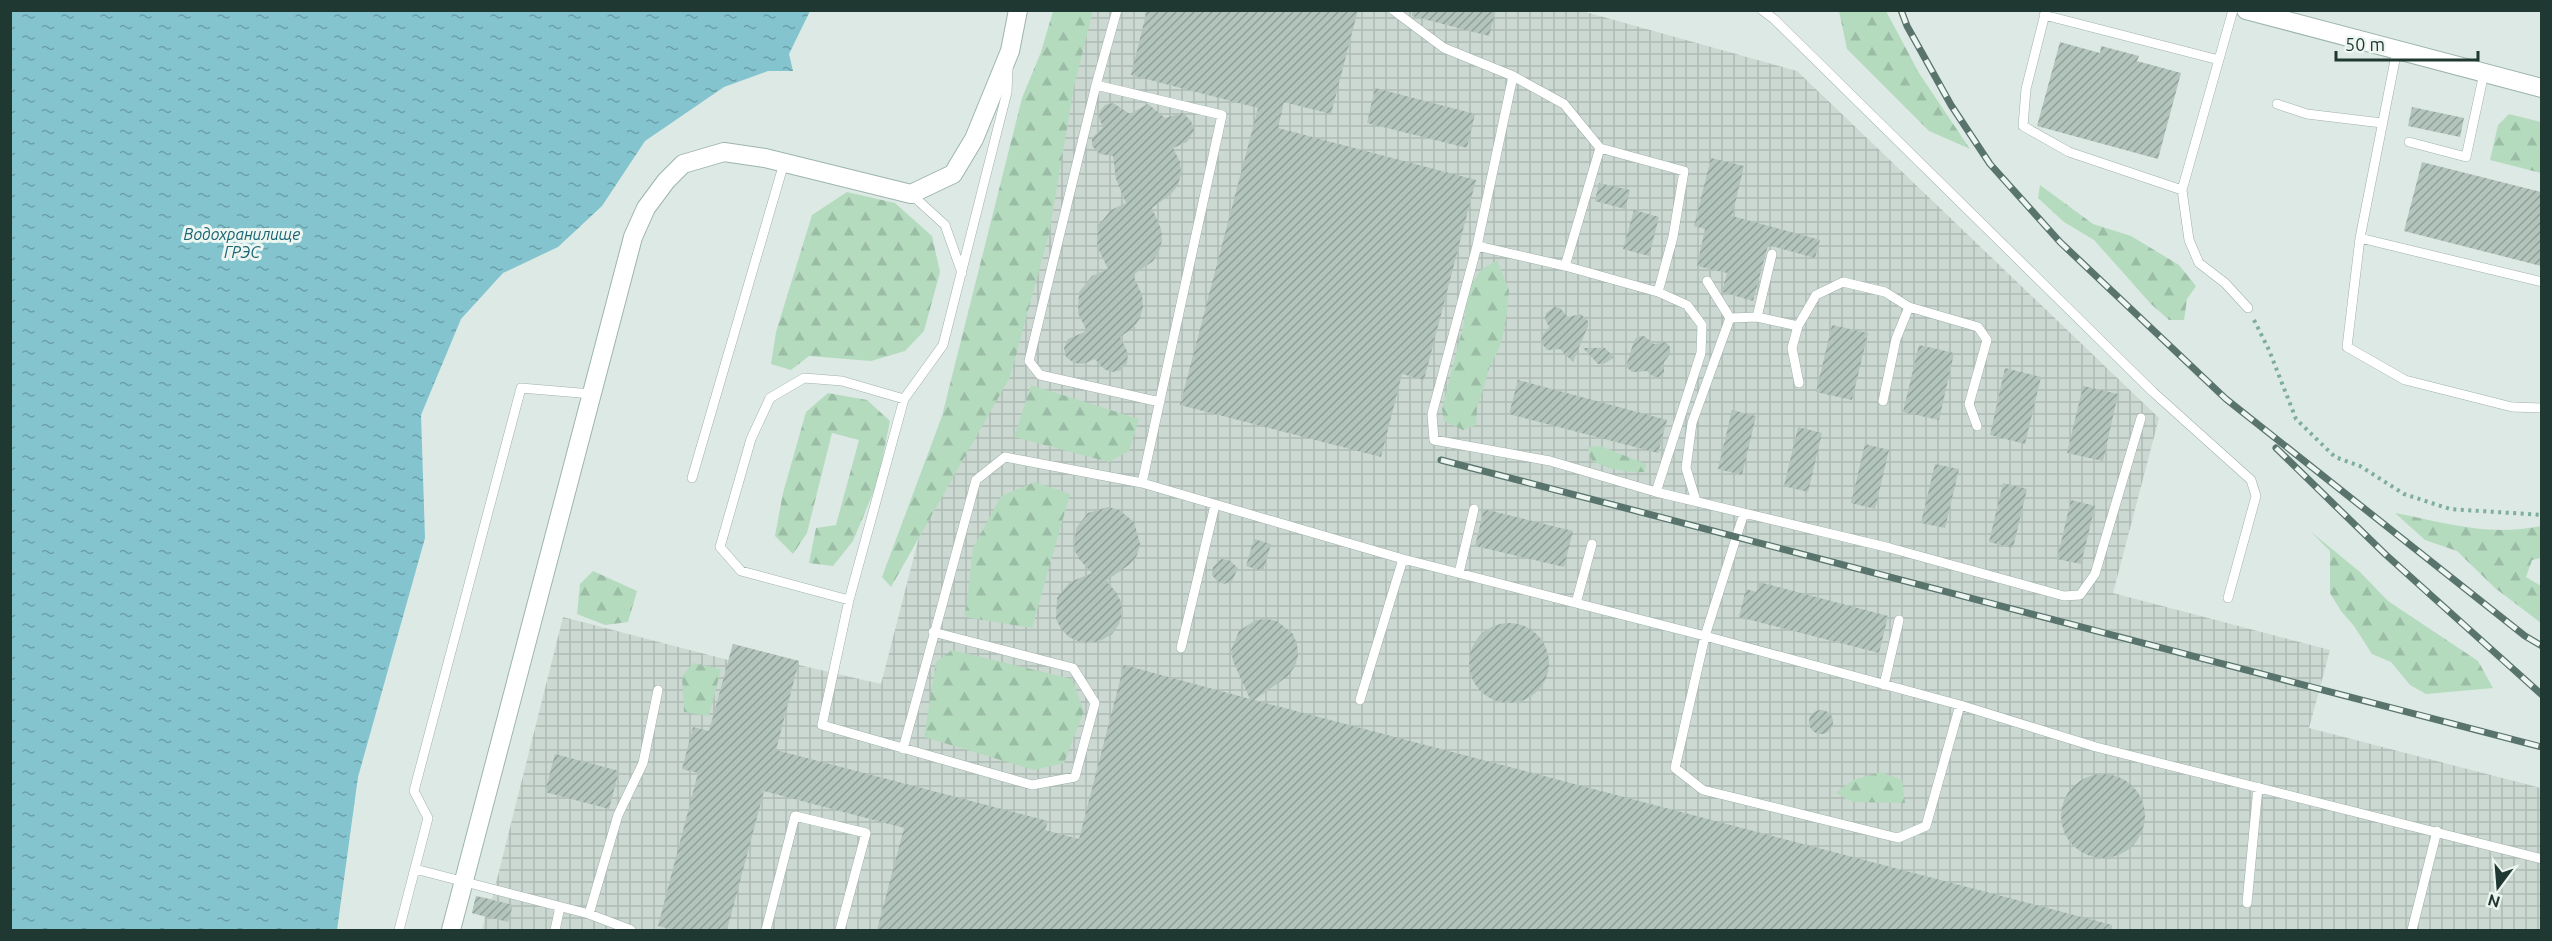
<svg xmlns="http://www.w3.org/2000/svg" width="2552" height="941" viewBox="0 0 2552 941" font-family="Ubuntu,sans-serif">
  <style>
    .industrial { fill: url(#industrial-grid) }
    .forest { fill: url(#forest-firs) }
    .water { fill: url(#water-ripples) }
    .building { fill: url(#building-hatch) }
    .lines { fill: none; stroke-linecap: round; stroke-linejoin: round }
    .lane-casing { stroke: #a0b0ab; stroke-width: 10 }
    .secondary-casing { stroke: #9cb5ac; stroke-width: 20 }
    .path { stroke: #7dad9e; stroke-width: 4; stroke-dasharray: 3 4.5; stroke-linecap: butt }
    .lane { stroke: #fff; stroke-width: 9 }
    .secondary { stroke: #fff; stroke-width: 18 }
    .rail-casing { stroke: #59746d; stroke-width: 7 }
    .rail { stroke: #edf6f1; stroke-width: 4.5; stroke-dasharray: 14; stroke-linecap: butt }
    .labels { text-anchor: middle; stroke-width: 6; stroke-linejoin: round; paint-order: stroke }
    .water-label { font-size: 16px; font-style: italic; fill: #1a6473; stroke: #edf6f1 }
  </style>
  <defs>
    <pattern id="industrial-grid" width="8" height="8" patternUnits="userSpaceOnUse" patternTransform="scale(1.5)"><rect width="8" height="8" fill="#cbd9d2"/><path d="M0 4h8M4 0v8" fill="none" stroke="#aebbb5"/></pattern>
    <pattern id="forest-firs" width="22" height="20" patternUnits="userSpaceOnUse" patternTransform="scale(1.5)"><rect width="22" height="20" fill="#b5dbbf"/><path d="M5 1l3.5 6h-7zM16 11l3.5 6h-7z" fill="#9bbda5"/></pattern>
    <pattern id="water-ripples" width="26" height="14" patternUnits="userSpaceOnUse" patternTransform="scale(1.5)"><rect width="26" height="14" fill="#83c4cf"/><path d="M2 4q2-2 4 0t4 0M15 11q2-2 4 0t4 0" fill="none" stroke="#6ba0a9"/></pattern>
    <pattern id="building-hatch" width="6" height="6" patternUnits="userSpaceOnUse" patternTransform="scale(1.5)"><rect width="6" height="6" fill="#b2c4bc"/><path d="M-1 1l2-2M0 6l6-6M5 7l2-2" fill="none" stroke="#90a099"/></pattern>
  </defs>
  <rect width="100%" height="100%" fill="#dde9e4"/>
  <path class="industrial" d="M1083,11H1582L1797,71L2159,418L2113,593L2330,650L2309,728L2541,788V930H482L485,917L472,913L476,896L492,899L563,617L728,660L733,644L799,661V665L881,684L945,436Z"/>
  <path class="forest" d="M1053,11H1093L1074,87L1049,234L1010,377L891,587L882,577L942,416L1022,98L1041,52Z
    M1886,11L1919,73L1970,149L1929,131L1847,49L1839,11Z
    M2509,114L2541,122V173L2490,160L2498,125Z
    M2040,185L2093,224L2131,236L2179,265L2196,286L2187,299L2184,320H2169L2151,304L2094,240L2064,222L2038,198Z
    M847,192L895,203L932,236L940,272L924,331L905,351L871,361L809,356L791,370L771,364L776,332L812,215Z
    M1497,260L1509,290L1507,313L1501,344L1490,366L1477,409L1476,425L1463,430L1444,421L1442,409L1463,326L1470,286L1481,270Z
    M1031,385L1139,419L1129,451L1109,462L1014,437Z
    M828,393L867,400L890,421L878,481L853,541L833,566L809,563L816,528L836,525L859,440L832,433L807,533L793,554L775,536L783,493L806,412Z
    M1600,446L1646,464L1645,472C1626,473 1609,469 1592,461L1587,447Z
    M1035,482L1070,494L1032,628L965,617L973,548L1001,496Z
    M2395,513C2447,523 2489,537 2541,526V558L2532,560L2526,577L2541,586V623L2495,588L2457,551L2425,540Z
    M2310,531L2360,572L2388,601L2478,661L2493,688L2426,694L2410,685L2391,662L2372,654L2354,626L2341,611L2330,593V551Z
    M593,571L637,591L628,622L605,625L577,614L580,584Z
    M952,650L1072,679L1084,711L1064,763L1034,770L924,737L936,662Z
    M693,663L721,669L709,716L684,712L682,676Z
    M1881,772L1902,780L1905,803L1853,802L1836,793L1853,780Z"/>
  <path class="water" d="M10,11H810L789,54L793,71H768L724,87L645,141L602,206L558,247L503,273L461,319L421,415L425,538L358,777L337,930H11Z"/>
  <path class="building" d="M1147,10H1358L1331,114L1284,102L1278,128L1476,180L1424,380L1402,374L1381,457L1180,405L1258,108L1131,75Z
    M1412,10H1496L1489,36L1412,16Z
    M2060,42L2100,53L2101,46L2139,56L2137,61L2181,73L2158,159L2037,126Z
    M1375,88L1475,114L1467,148L1367,123Z
    M1113,103L1130,114L1148,104L1165,118L1183,113L1191,121L1194,130L1187,142L1173,148L1180,162L1181,174L1178,185L1171,194L1152,208L1161,229L1162,240L1159,251L1153,261L1133,275L1142,295L1143,307L1140,318L1134,327L1120,337L1128,353L1127,363L1121,370L1112,372L1104,369L1095,359L1083,364L1074,363L1066,357L1064,348L1068,339L1087,331L1078,313L1079,292L1092,276L1108,269L1097,246L1098,226L1111,210L1126,203L1116,179L1113,156L1100,154L1092,146V138L1103,127L1099,118L1100,111L1105,105Z
    M2412,107L2464,118L2460,137L2408,126Z
    M1711,158L1744,166L1732,216L1820,240L1815,258L1768,245L1753,301L1722,292L1727,273L1697,266L1705,229L1694,226Z
    M2422,162L2541,192V266L2404,231Z
    M1599,183L1630,190L1625,209L1595,201Z
    M1634,210L1659,217L1649,256L1623,249Z
    M1554,307L1560,308L1568,317L1581,314L1588,321V326L1573,362L1560,349L1547,350L1541,342L1542,336L1549,327L1545,319L1546,313Z
    M1832,325L1868,333L1852,400L1816,392Z
    M1644,336L1654,344L1666,342L1670,347V354L1664,362V373L1659,377H1654L1647,371L1632,372L1626,366L1634,341L1637,337Z
    M1919,345L1954,353L1939,420L1903,412Z
    M1583,348H1605L1614,357L1604,364H1598Z
    M2005,368L2041,377L2025,444L1990,435Z
    M1518,380L1667,420L1658,453L1509,414Z
    M2083,386L2118,394L2103,461L2067,453Z
    M1732,410L1756,416L1742,475L1718,469Z
    M1798,427L1822,433L1808,492L1784,486Z
    M1865,444L1889,450L1875,509L1851,503Z
    M1935,464L1959,469L1945,528L1921,523Z
    M2003,483L2027,489L2013,548L1989,542Z
    M2071,500L2095,506L2081,564L2057,559Z
    M1108,507L1119,510L1134,522L1140,544L1137,555L1130,564L1106,581L1116,592L1121,602L1122,613L1119,624L1112,634L1102,640L1091,643L1080,642L1069,637L1061,629L1056,619L1057,598L1070,582L1092,573L1079,559L1074,549L1076,528L1088,513Z
    M1484,509L1573,531L1564,567L1475,546Z
    M1254,539L1271,544L1263,571L1246,566Z
    M1221,559L1229,560L1238,568L1232,581L1224,584L1217,581L1212,575L1213,567Z
    M1759,582L1888,616L1879,653L1739,617L1746,589L1756,592Z
    M1267,619L1277,621L1293,634L1297,644L1298,655L1295,666L1288,676L1254,700L2112,925V930H877L904,828L764,791L727,930H675L658,926L698,773L682,769L693,727L709,731L733,644L799,661L776,750L1048,821L1045,830L1079,839L1124,665L1250,699L1233,661L1231,650L1239,631L1256,620Z
    M1469 663a40 40 0 1 1 80 0a40 40 0 1 1-80 0Z
    M1809 722a12 12 0 1 1 24 0a12 12 0 1 1-24 0Z
    M555,754L619,771L609,809L545,792Z
    M2061 816a42 42 0 1 1 84 0a42 42 0 1 1-84 0Z
    M476,896L513,905L508,922L472,913Z"/>
  <g class="lines">
    <defs>
      <path id="lane" d="M1117,10L1096,85L1029,361L1040,375L1160,402
        M1393,10L1444,48L1513,76L1564,104L1600,148L1684,171L1673,237L1658,292
        M1762,10L1774,19L2153,392L2251,480L2256,496L2228,598
        M2046,10L2026,89L2023,126L2069,152L2182,190
        M2233,10L2182,190L2189,240L2199,263L2225,283L2248,308
        M2044,15L2219,60
        M2397,50L2360,238L2347,347L2405,380L2512,407L2542,408
        M1513,76L1477,246L1432,414L1434,440L1550,461L1656,492L1890,548L2064,596L2080,595L2095,574L2141,418
        M1096,85L1222,115L1142,483
        M2277,104L2307,114L2382,123
        M2409,142L2466,157L2484,73
        M911,194L945,225L962,273
        M2360,238L2542,282
        M1477,246L1565,266L1658,292L1687,305L1702,325L1701,353L1656,492
        M1565,266L1600,148
        M1707,281L1730,318
        M1757,317L1772,254
        M1799,383L1792,348L1798,326L1816,295L1843,282L1885,292L1909,307L1978,327L1987,340L1969,404L1977,426
        M904,399L842,381L804,378L770,398L751,439L720,547L741,571L849,600L904,399L943,345L1007,92L1008,69
        M1883,401L1896,339L1909,307
        M692,478L784,163
        M1696,501L1686,468L1692,423L1730,318L1757,317L1798,326
        M1744,513L1705,636L1675,768L1703,790L1898,838L1926,826L1960,705
        M1459,573L1474,509
        M849,600L822,725L1032,785L1075,777L1095,703L1073,668L933,632
        M1576,603L1592,544
        M1181,648L1215,505
        M1884,685L1899,620
        M1360,700L1403,559
        M903,749L976,480L1005,457L1142,483L1403,559L1705,636L1960,705L2096,747L2542,859
        M415,869L589,914L631,930
        M2247,903L2258,787
        M589,914L618,815L643,763L658,690
        M399,930L428,818L414,791L521,388L592,394
        M555,930L560,907
        M766,930L795,816L866,833L840,930
        M2412,930L2437,831"/>
      <path id="secondary" d="M2246,10L2542,88
        M451,930L633,237L646,208L666,181L683,164L724,152L765,158L911,194L953,174L974,139L1010,51L1018,10"/>
    </defs>
    <use href="#lane" class="lane-casing"/>
    <use href="#secondary" class="secondary-casing"/>
    <path class="path" d="M2254,320L2269,350L2296,419L2335,457L2360,466L2404,494L2450,509L2542,515"/>
    <use href="#lane" class="lane"/>
    <use href="#secondary" class="secondary"/>
    <defs>
      <path id="rail" d="M1901,10L1907,26L1951,105L1990,164L2060,242L2226,399L2525,636L2542,646
        M2276,448L2385,554L2542,695
        M1441,460L2542,747"/>
    </defs>
    <use href="#rail" class="rail-casing"/>
    <use href="#rail" class="rail"/>
  </g>
  <g class="labels">
    <g class="water-label">
      <text x="242" y="240">Водохранилище<tspan x="242" dy="18">ГРЭС</tspan></text>
    </g>
  </g>
  <rect width="2552" height="941" fill="none" stroke="#1f3831" stroke-width="24"/>
  <g transform="translate(2498 887) rotate(196)" stroke="#edf6f1" stroke-width="4.5" paint-order="stroke">
  <path d="M0-4.5L10 22L0 15L-10 22Z" fill="#1f3831"/>
  <text y="-9" font-size="16" font-weight="bold" text-anchor="middle" fill="#1f3831">N</text>
  </g>
  <path d="M2336 51v9h142v-9" fill="none" stroke="#1f3831" stroke-width="3"/>
  <text x="2345" y="51" font-size="18" fill="#1f3831" stroke="#edf6f1" stroke-width="4.5" paint-order="stroke">50 m</text>
</svg>
